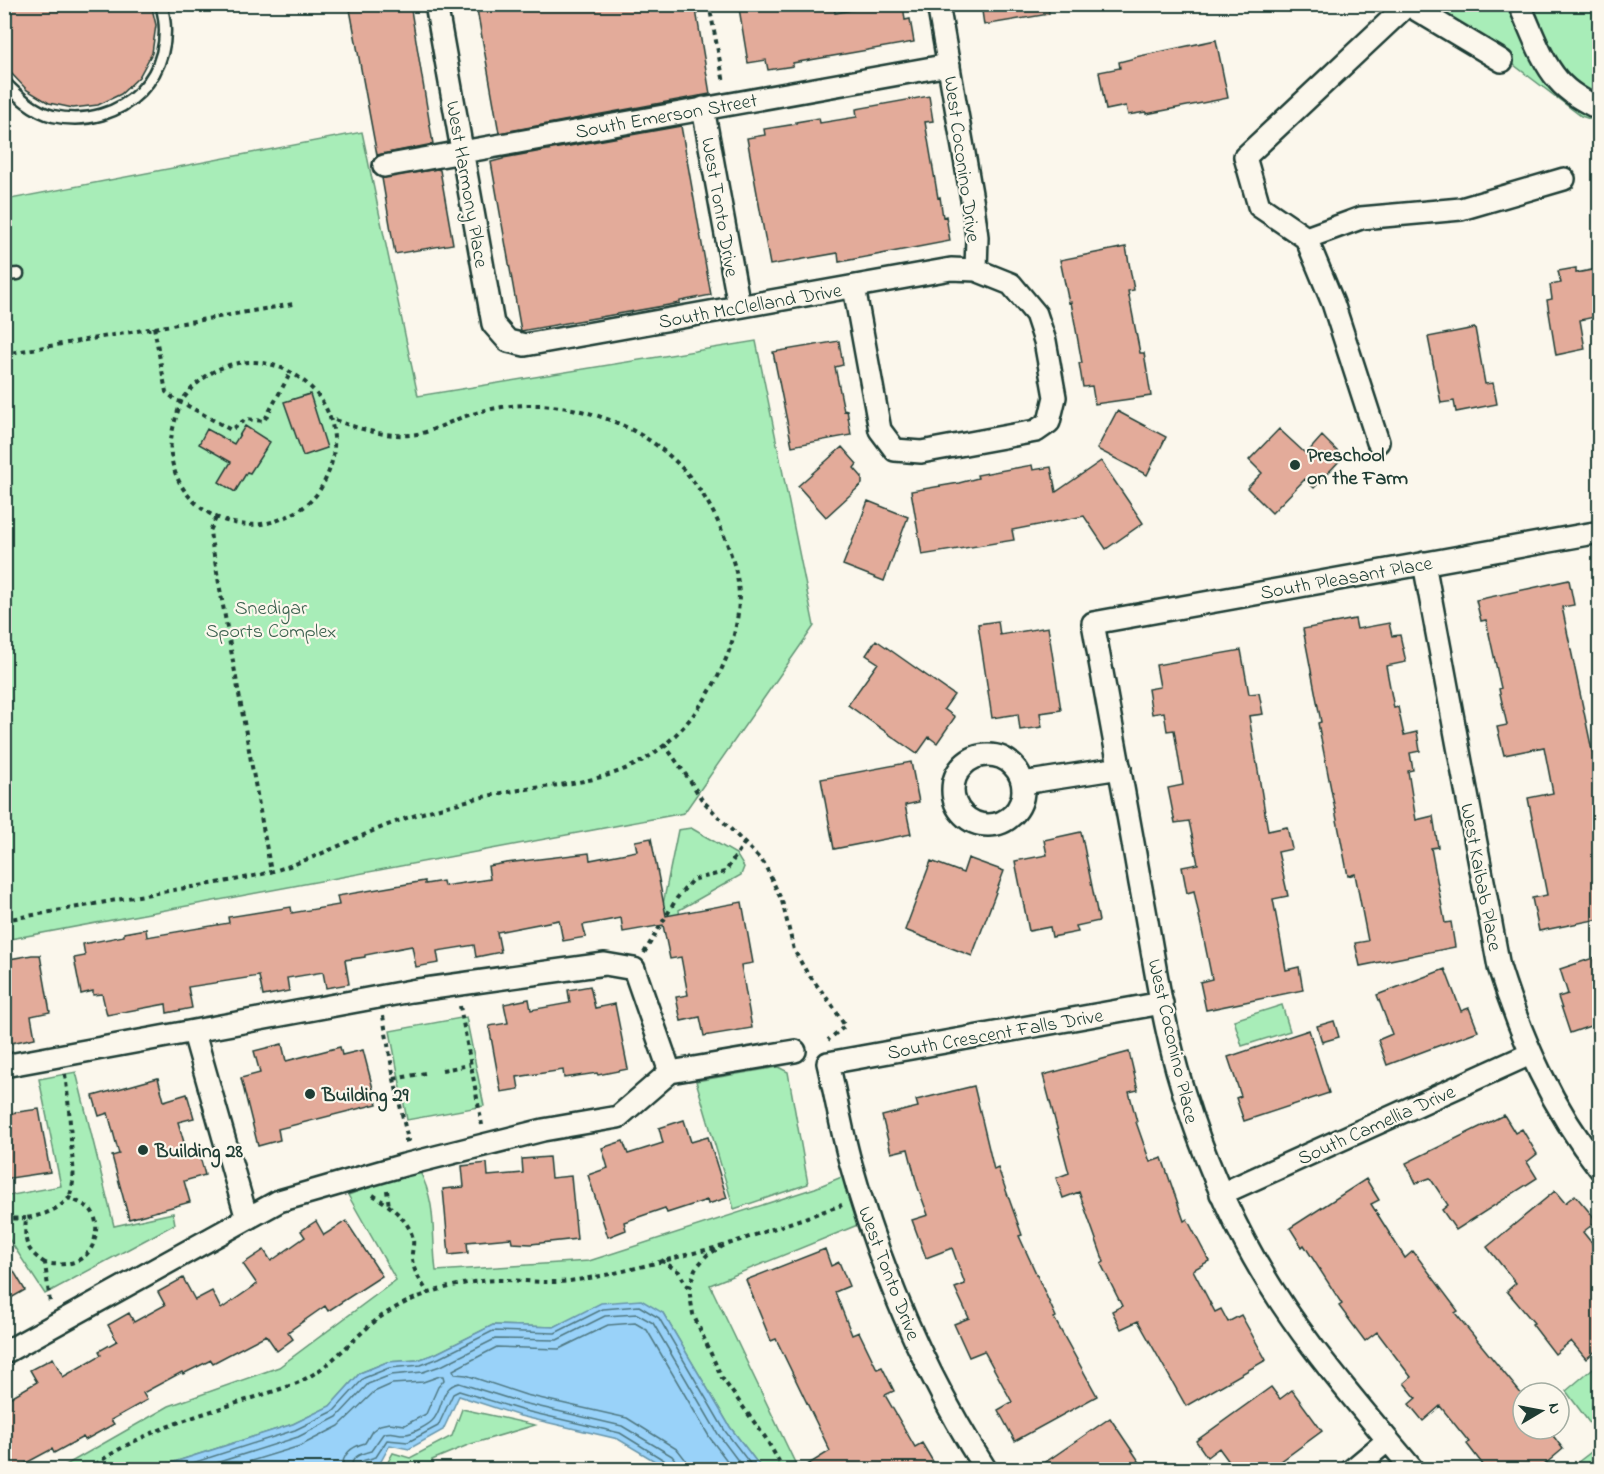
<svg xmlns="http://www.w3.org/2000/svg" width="1604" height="1474" viewBox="0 0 1604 1474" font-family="'Indie Flower',sans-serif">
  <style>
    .green { fill: #a8edb8; stroke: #649576; stroke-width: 1.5 }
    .water { fill: #99d2f9; stroke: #6896aa; stroke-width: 1.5 }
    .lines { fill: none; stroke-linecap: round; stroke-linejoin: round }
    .shore { stroke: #507983; stroke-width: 1.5 }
    .building { fill: #e3ab9a; stroke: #1f3d34; stroke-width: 1.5 }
    .service-casing { stroke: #1f3d34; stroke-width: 15 }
    .minor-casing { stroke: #1f3d34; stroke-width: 26 }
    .path { stroke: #1f3d34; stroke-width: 4; stroke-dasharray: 4.5 4.5; stroke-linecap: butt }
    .service { stroke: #fbf7ec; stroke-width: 10 }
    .minor { stroke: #fbf7ec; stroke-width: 21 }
    .poi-dot { fill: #1f3d34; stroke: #fbf7ec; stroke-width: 2 }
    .labels { text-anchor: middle; stroke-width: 4.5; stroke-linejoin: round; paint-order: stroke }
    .street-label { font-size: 20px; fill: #1f3d34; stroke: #fbf7ec }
    .poi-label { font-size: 20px; font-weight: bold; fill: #1f3d34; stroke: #fbf7ec; text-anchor: start }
    .park-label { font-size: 20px; fill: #3a604e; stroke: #fbf7ec }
  </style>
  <rect width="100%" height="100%" fill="#fbf7ec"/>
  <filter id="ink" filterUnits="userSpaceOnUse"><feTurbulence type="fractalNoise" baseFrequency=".0167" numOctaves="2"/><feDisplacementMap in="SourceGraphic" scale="12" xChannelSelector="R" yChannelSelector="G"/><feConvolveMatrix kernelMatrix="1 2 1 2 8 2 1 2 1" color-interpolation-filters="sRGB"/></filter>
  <g filter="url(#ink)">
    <path class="green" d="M1416,5H1599V122L1581,116L1506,59Z
      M362,132L418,396L756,341L814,626L684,813L5,940V200Z
      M691,828L736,854L744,867L741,875L679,910L680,920L659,924L678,830Z
      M1282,1005L1290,1031L1242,1046L1234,1020Z
      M466,1017L484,1106L407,1120L390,1031Z
      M778,1067L788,1072L808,1184L734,1209L696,1081Z
      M76,1072L114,1226L173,1213L175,1224L45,1294L5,1233V1203L9,1202L7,1196L61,1186L39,1079Z
      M419,1170C438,1206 431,1233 436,1271L589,1261L815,1188L844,1176L860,1224L710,1285L798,1469H762L730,1427L663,1313L583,1314L554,1327L493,1325L437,1353L418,1360L387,1362L360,1373L330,1406L293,1424L162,1466L159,1469L57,1470L169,1406L279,1367L396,1280L348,1195Z
      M1599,1363V1436L1566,1391Z
      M462,1409L535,1425L468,1445L432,1460L436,1469H384L393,1453L410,1458L452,1436Z
      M1599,1446V1469H1569Z"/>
    <path class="water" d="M641,1300L663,1313L730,1427L762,1469H668L618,1439L520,1416L459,1396L443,1430L409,1449L390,1445L380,1463L365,1466L362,1469H159L162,1466L293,1424L330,1406L360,1373L387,1362L418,1360L437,1353L493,1325L554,1327L601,1303Z"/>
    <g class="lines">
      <path class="shore" d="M171,1470L295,1430L334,1411L364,1378L389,1368L421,1365L439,1358L493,1331L555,1333L603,1309L639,1306L659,1318L725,1431L755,1470
        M194,1470L298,1437L337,1417L368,1384L391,1375L423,1372L443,1365L495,1339L557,1340L605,1316L637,1314L653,1323L718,1434L745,1470
        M222,1470L300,1446L339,1426L374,1392L392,1384L423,1382L440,1376H443L444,1380L438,1387L426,1414L405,1425L389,1423L380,1425L372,1431L365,1443C351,1447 342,1454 342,1470
        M351,1470C351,1456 360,1454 371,1451L383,1434C392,1430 397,1435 406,1434C412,1434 428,1425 432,1421C444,1410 439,1387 459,1383L523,1403L622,1426L672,1456L677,1462L678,1470
        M358,1470L362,1461L376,1457L387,1440L408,1442L438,1426L453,1394L459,1391L521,1410L620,1433L667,1462L670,1470
        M687,1470L685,1459L678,1450L627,1418L526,1395L466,1375L455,1374L453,1370L497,1347L559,1349L608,1325L635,1323L647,1330L710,1438L734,1470"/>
    </g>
    <path class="building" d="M4,4H151L156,25L152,53L139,77L121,94L98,105L73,108L49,103L27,90L10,72L4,60Z
      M349,4H410L433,144L377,155Z
      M476,4H695L710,94L499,133Z
      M758,4H834L835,13L884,4H903L905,20L910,19L914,42L793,63V66L768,70L766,60L748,63L739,8Z
      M981,4H1048L1049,14L984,25Z
      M1216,40L1228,98L1146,114V112L1128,115L1126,106L1106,110L1099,72L1120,68L1119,62L1135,58V57Z
      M929,96L933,121L925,122L938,198L940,197L943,217L946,216L950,241L839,262L838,253L770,265L747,138L765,135L764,129L796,124V122L819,118L820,123L857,117L856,109Z
      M681,126L711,295L680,301V303L521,331L491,162L503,159V158Z
      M437,169L440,170L453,244L395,254L382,178Z
      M1126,247L1134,290L1128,291L1140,353H1144L1151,396L1095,404L1092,386L1083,387L1079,363H1082L1071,302L1069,303L1060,260Z
      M1576,268V273L1597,269L1599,284V316L1580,320L1585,349L1556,355L1547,300L1552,299L1550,285L1561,283L1558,271Z
      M1475,328L1485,384L1493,383L1497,404L1456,412L1454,401L1441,403L1428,337Z
      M839,341L843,365L835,367L844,411L847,410L851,435L792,446L773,352Z
      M310,394L327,448L303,456L284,402Z
      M1117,411L1166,437L1147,475L1097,449Z
      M245,426L270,442L250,473L247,472L235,492L219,482L231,462L199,444L207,429L234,444Z
      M1279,429L1306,454L1322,436L1343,457L1314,488L1305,479L1272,513L1247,488L1262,473L1249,460Z
      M842,447L857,464L854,468L862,477V484L826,517L798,486Z
      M1101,461L1143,523L1106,549L1084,516L1012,530L1014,540L922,555L911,491L959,483L978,478L977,475L1032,465L1033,470L1051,467L1056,492Z
      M868,501L908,517L884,581L843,565Z
      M1569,580L1574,605L1562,607L1594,760L1599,759V919L1539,931L1532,898L1547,895L1528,798L1553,793L1544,747L1504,755L1497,727L1507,725L1499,689L1501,688L1486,620L1481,621L1476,600Z
      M1355,619L1357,629L1389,623L1392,636L1400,635L1406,662L1386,666L1394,708L1398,707L1404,735L1417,732L1420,751L1410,753L1413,770L1408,771L1416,820L1433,816L1438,847L1431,848L1445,923L1451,922L1455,947L1360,966L1355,943L1368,941L1355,874L1348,876L1318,723L1321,722L1303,629Z
      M998,621L1000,635L1048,627L1061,710L1040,713L1042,727L1020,730L1018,714L992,718L978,624Z
      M876,640L954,695L944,709L955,717L937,743L929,737L917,754L848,705L878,663L866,655Z
      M1241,650L1249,694L1259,693L1263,714L1249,716L1268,831L1287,827L1292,849L1278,852L1288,896L1273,899L1286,970L1299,967L1303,990L1206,1010L1200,982L1212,979L1194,891L1187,893L1182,867L1198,864L1189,821L1175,823L1168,788L1183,785L1174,730L1167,731L1164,712L1152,714L1148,689L1160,687L1156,665Z
      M911,762L919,802L905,805L911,834L834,849L821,779Z
      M1081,832L1099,921L1076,926L1078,932L1052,937L1050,927L1029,931L1015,861L1047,855L1044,840Z
      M651,838L666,916L742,902L753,963L741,965L752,1028L704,1036L700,1017L681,1021L676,997L688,995L681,957L670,959L663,925L623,932L621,918L583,925L586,937L563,941L559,920L497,932L501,952L476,957L474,945L437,951L439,963L416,967L412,946L365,955V957L345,960L349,984L326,988L323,972L287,978L289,991L263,996L259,976L188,987L192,1008L167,1013L166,1004L107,1015L102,994L93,995V991L81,994L74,958L85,956L83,944L124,936V933L146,929L147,937L229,923L228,917L291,907L292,913L339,905L337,896L425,881V884L443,881L444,886L490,879L488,866L506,863L589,853L590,860L637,851L635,841Z
      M968,858L1004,871L972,956L905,930L931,861L963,873Z
      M32,955H40L50,1012L31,1016L35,1038L11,1043L7,1017L4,1018V960Z
      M1599,956V1023L1570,1033L1558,997L1568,994L1560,969Z
      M1445,969L1461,1011L1469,1008L1478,1031L1387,1065L1378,1040L1392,1034L1377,995Z
      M590,986L595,1008L615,1004L628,1069L598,1075L597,1073L564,1078L563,1070L517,1077L519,1089L501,1092L489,1026L508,1023L504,1004L529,999L531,1010L570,1003L568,990Z
      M1334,1021L1339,1037L1322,1042L1317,1026Z
      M1309,1030L1329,1093L1244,1121L1236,1098L1241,1096L1228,1057Z
      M282,1044L286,1061L340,1047L342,1055L363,1050L377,1104L278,1129L280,1140L258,1146L241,1078L260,1073L254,1051Z
      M1129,1052L1138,1090L1129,1092L1137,1122H1136L1150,1162L1162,1158L1184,1221L1187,1219L1209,1261L1193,1270L1215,1312L1221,1309L1228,1322L1241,1315L1266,1360L1186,1406L1138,1321L1121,1329L1112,1311L1122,1306L1101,1264L1104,1262L1079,1192L1063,1198L1056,1178L1069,1173L1043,1075Z
      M158,1078L164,1101L187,1094L194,1118L178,1122L188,1156L199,1153L205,1175L184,1181L190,1202L129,1219L112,1156L119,1154L108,1113L99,1116L93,1096Z
      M974,1086L994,1170L998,1168L1022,1235L1019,1236L1056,1317L1054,1318L1097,1396L1015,1441L998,1410L1012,1402L984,1351L969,1357L954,1324L969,1318L955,1288L965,1284L952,1248L926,1258L912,1220L928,1215L917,1185L908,1149L891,1153L882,1116L918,1107L916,1100Z
      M39,1109L50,1172L4,1179V1114Z
      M1504,1115L1515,1133L1522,1129L1537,1154L1527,1162L1537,1178L1456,1230L1442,1210L1448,1205L1430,1178L1416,1183L1406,1163Z
      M684,1120L691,1142L708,1137L727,1198L708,1204L707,1200L667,1213L665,1208L624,1222L626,1230L608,1237L588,1175L608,1168L602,1148L623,1141L628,1154L663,1143L659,1128Z
      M549,1157L551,1178L571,1176L577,1239L531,1244L512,1243L511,1238L467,1242L468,1253L449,1255L443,1189L464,1187L462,1166L487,1163L488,1176L523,1173L522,1159Z
      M1366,1179L1379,1200L1371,1204L1405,1258L1413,1251L1458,1311L1455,1313L1523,1396V1429H1548L1563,1449L1538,1470H1487L1467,1444L1469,1442L1440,1406L1423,1421L1409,1404L1416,1398L1404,1383L1411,1377L1377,1332L1365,1341L1339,1306L1342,1304L1304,1245L1302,1247L1290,1228Z
      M1555,1191L1565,1203L1575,1195L1597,1221L1583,1232L1599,1252V1348L1586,1359L1571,1341L1555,1354L1532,1324L1534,1323L1507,1291L1516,1283L1487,1247Z
      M316,1221L324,1235L346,1221L382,1276L328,1311L325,1306L288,1332L293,1339L277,1351L266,1335L213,1363L211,1360L183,1374L182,1372L143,1393L147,1400L111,1420L114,1424L85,1440L83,1437L54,1453L52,1449L13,1470H4V1401L37,1382L30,1370L53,1358L63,1377L101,1355L99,1351L117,1341L108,1325L129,1313L134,1322L165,1305L158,1292L183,1278L195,1300L212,1291L221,1309L257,1284L243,1264L264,1250L271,1261L305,1237L301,1231Z
      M825,1249L831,1266L839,1262L849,1286L835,1292L852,1335L859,1332L877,1369L882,1367L894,1391L885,1395L915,1447L922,1443L938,1470H799L830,1451L776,1339L771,1341L746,1280Z
      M4,1255L25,1290L4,1302Z
      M1271,1387L1280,1399L1292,1390L1322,1431L1269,1470H1235L1219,1448L1207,1457L1196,1441Z
      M1110,1418L1145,1470H1034Z"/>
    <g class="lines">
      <defs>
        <path id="service" d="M4,82C18,96 33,111 53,116C122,131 181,73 161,4
          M4,275L18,274"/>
        <path id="minor" d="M436,4L493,324L508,341L525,345L951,269L976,270L1011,284L1036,314L1045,341L1055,397L1049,422L1036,431L921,452L895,450L880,430L854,287
          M938,4L973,205L977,237L976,270
          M1407,4L1502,61
          M1519,4C1531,29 1540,59 1558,80C1569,93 1584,101 1600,109
          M703,108L739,306
          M384,166L949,65
          M1306,238L1361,218L1461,209L1564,179
          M1378,442L1333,303L1306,238L1259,206L1245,157L1408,4
          M1424,563L1499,967C1522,1040 1552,1108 1600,1169
          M953 790a35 35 0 1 1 70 0a35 35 0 1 1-70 0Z
          M1023,783L1120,768
          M194,1033L247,1219
          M4,1066L411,991L605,964L634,969L670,1072
          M670,1072L795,1051
          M1221,1194L1530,1054
          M4,1353L279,1201L404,1165L543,1130L618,1117L670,1072
          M986,1470C925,1375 880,1269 850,1161C841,1129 836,1096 828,1063L1162,1003
          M1352,1470L1388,1440
          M1413,1470C1352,1397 1289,1326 1245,1242C1216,1187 1194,1130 1177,1070C1160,1009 1152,945 1140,883C1125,796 1109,709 1093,623L1600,532"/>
      </defs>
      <use href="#service" class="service-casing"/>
      <use href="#minor" class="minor-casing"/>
      <path class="path" d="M709,4L724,83
        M154,327L166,392L177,401L181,402C246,308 379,397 319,491C309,506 292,516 275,521C228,536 177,505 171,455C169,437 175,420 181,402L231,430L246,419L264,421L291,372
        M4,354L293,304
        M216,518L210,531L211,539L271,872
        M664,744L691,782L702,800L764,863L782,901L794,950L806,971L832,1005L845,1026L828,1040
        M4,920C59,911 114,900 168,891C202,885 237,881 270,872C306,862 340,845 373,831C401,819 430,810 459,803C481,797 504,792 527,789C567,784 604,781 640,762C700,729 754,636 735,568C718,508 687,458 630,429C580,404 523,397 469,415C452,420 435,431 417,434C387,439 357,428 329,418
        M644,953L677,898L692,880L725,872L745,842
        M460,1006L482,1125
        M383,1016L394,1079L408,1140L404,1141
        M442,1070L470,1065
        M65,1074C68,1097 70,1118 71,1141C72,1164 77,1176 69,1198
        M394,1079L425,1073
        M387,1190L389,1207
        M373,1195C389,1205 410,1220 413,1240C414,1246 411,1253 412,1259C413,1271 422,1283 428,1293
        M4,1219L26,1218
        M661,1260L679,1272L688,1288
        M45,1263C25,1250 24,1241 26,1218C44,1215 56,1211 69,1198C76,1201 84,1204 90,1209C95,1214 97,1224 96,1231C94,1260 70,1268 45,1263L50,1303
        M88,1470C148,1424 222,1410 292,1385C322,1374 343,1349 367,1328C382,1314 402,1303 421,1296C447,1286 474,1280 501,1280C523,1280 546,1284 569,1281C620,1275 673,1257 723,1246
        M392,1470L395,1462
        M784,1470L765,1437L722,1378L693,1314L689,1289L695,1269L707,1255L723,1246L842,1205"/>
      <use href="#service" class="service"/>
      <use href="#minor" class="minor"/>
    </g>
  </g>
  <g class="poi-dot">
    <circle cx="1295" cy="465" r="6"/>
    <circle cx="310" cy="1094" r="6"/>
    <circle cx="143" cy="1150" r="6"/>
  </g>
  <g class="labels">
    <g class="street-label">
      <text transform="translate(666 115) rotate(-10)" y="7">South Emerson Street</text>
      <text transform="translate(963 159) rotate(82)" y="7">West Coconino Drive</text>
      <text transform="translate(468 184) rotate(80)" y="7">West Harmony Place</text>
      <text transform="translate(721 207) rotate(80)" y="7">West Tonto Drive</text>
      <text transform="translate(750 305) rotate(-10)" y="7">South McClelland Drive</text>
      <text transform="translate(1346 577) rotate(-10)" y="7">South Pleasant Place</text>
      <text transform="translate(1482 877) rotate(79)" y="7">West Kaibab Place</text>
      <text transform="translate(995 1033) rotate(-10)" y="7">South Crescent Falls Drive</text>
      <text transform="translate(1174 1041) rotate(77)" y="7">West Coconino Place</text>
      <text transform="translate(1376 1124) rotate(-24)" y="7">South Camellia Drive</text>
      <text transform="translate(890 1273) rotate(69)" y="7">West Tonto Drive</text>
    </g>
    <g class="poi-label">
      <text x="1307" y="461">Preschool<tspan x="1307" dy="23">on the Farm</tspan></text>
      <text x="322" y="1101">Building 29</text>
      <text x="155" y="1157">Building 28</text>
    </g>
    <g class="park-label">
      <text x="271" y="614">Snedigar<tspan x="271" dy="23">Sports Complex</tspan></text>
    </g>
  </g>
  <rect width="1604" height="1474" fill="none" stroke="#fbf7ec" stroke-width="24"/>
  <rect x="12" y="12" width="1580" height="1450" fill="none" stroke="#1f3d34" stroke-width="2" filter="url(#ink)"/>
  <g transform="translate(1541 1411) rotate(80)"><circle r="28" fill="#fbf7ec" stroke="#a3ada2" stroke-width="1.5"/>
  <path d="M0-4.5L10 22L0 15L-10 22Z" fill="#1f3d34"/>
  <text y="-9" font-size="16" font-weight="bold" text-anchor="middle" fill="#1f3d34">N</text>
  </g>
</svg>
